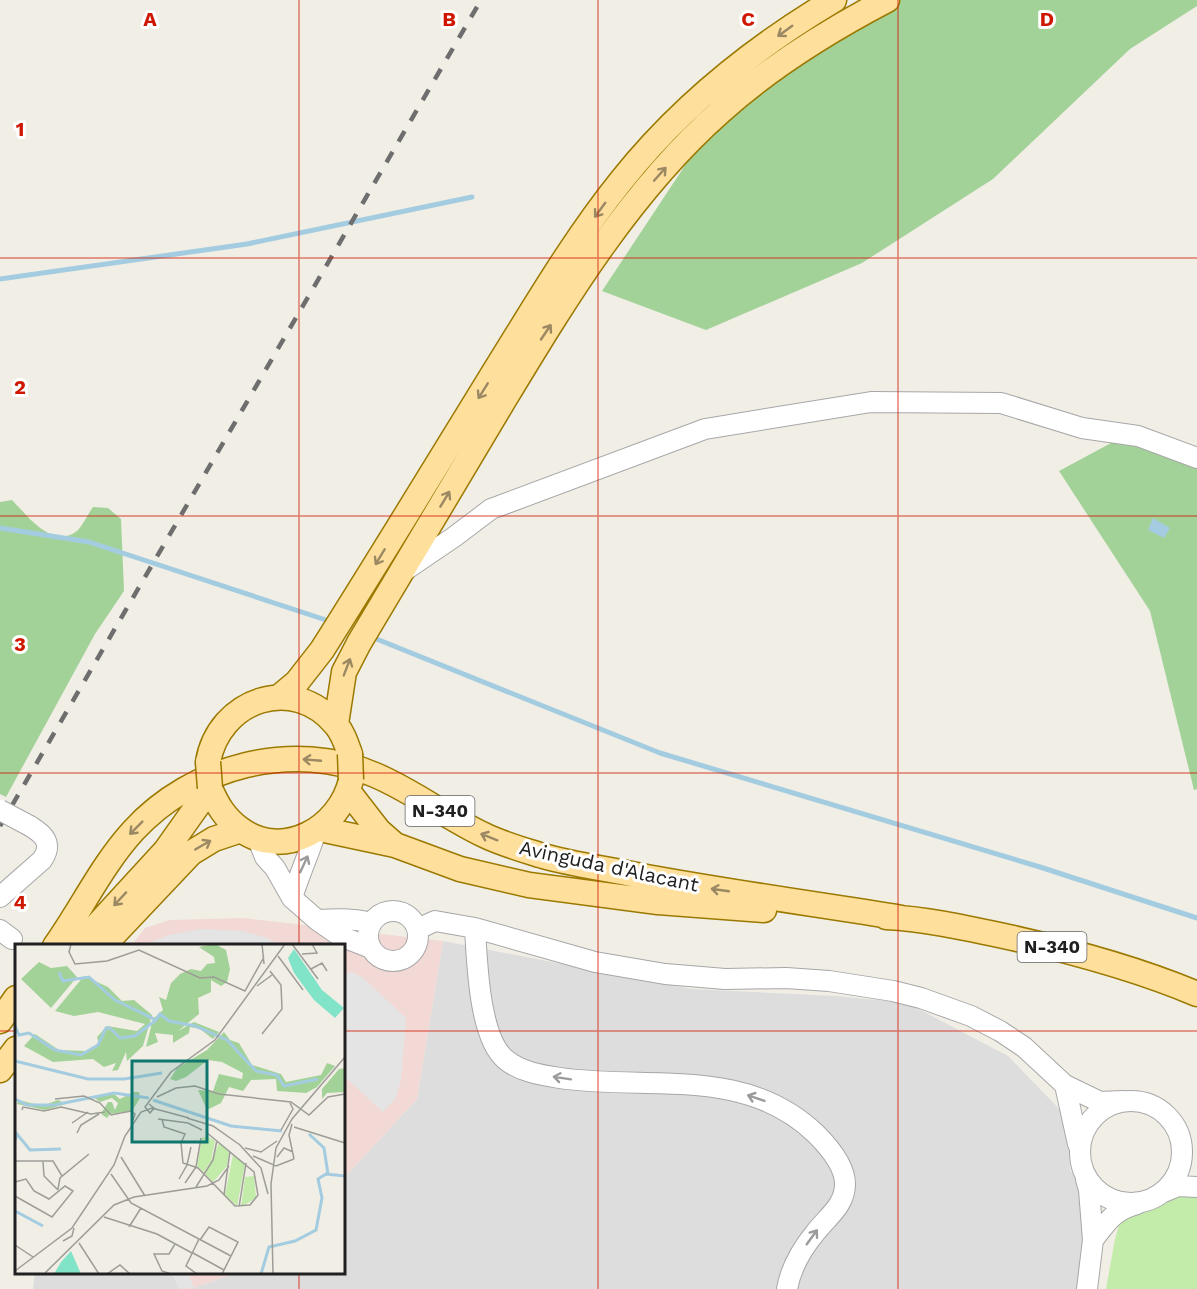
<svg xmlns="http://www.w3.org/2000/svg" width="1197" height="1289" viewBox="0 0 1197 1289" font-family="'Work Sans',sans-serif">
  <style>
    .residential { fill: #dedddd }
    .commercial { fill: #f2d9d5 }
    .grass { fill: #c3ecaa }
    .forest { fill: #a3d299 }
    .parking { fill: #e4e4e4 }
    .water { fill: #a4cce0 }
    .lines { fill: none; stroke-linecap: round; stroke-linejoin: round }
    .stream { stroke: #a4cce0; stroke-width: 5 }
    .minor-casing { stroke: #a7a7a7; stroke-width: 22 }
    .major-casing { stroke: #9b7900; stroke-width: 27 }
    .minor { stroke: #fff; stroke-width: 20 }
    .major { stroke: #ffdf9c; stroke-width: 24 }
    .rail { stroke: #6e6e6e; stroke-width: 4.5; stroke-dasharray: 12 12; stroke-linecap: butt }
    .minor-bridge-casing { stroke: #a7a7a7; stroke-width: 22; stroke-linecap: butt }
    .major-bridge-casing { stroke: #9b7900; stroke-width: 27; stroke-linecap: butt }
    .minor-bridge { stroke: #fff; stroke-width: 20 }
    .major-bridge { stroke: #ffdf9c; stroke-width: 24 }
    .oneway { stroke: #9b8964 }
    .oneway2 { stroke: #9b9b9b }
    .grid { fill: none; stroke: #cf1700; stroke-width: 1.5; stroke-opacity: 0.55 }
    .labels { text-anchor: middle; stroke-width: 6; stroke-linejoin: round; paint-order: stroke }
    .shield { fill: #fff; stroke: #636363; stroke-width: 1.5 }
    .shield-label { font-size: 18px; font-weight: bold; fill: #202020 }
    .street-label { font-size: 20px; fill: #202020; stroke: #fff }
    .inset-river { fill: none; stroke: #a4cce0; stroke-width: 3 }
    .inset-road { fill: none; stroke: #9d9c97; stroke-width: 1.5 }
    .view { fill: #0f766e; fill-opacity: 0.15; stroke: #0f766e; stroke-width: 3 }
    .inset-edge { fill: none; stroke: #202020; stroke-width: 3 }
    .grid-label { font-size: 20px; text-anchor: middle; font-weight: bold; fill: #cf1700; stroke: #fff; stroke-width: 6; stroke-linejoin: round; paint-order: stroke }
  </style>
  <rect width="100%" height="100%" fill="#f1eee6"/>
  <path class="residential" d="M443,941L691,989L836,996L907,1003L1008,1056L1068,1118L1070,1169L1084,1196L1088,1230L1077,1289H191L235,1273L344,1272V1178L417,1099Z
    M35,1272L172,1273L179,1289H33Z"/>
  <path class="commercial" d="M243,918L443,941L417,1099L344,1178V946H131L145,928L170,920Z
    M172,1273H235L191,1289H179Z"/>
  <path class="grass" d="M1179,1195H1192L1197,1197V1289H1106L1115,1239L1120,1222L1138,1213L1161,1206Z"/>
  <path class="forest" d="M888,0H1197V6L1130,49L993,179L862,263L706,330L602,291L721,111Z
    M1126,435L1197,456V789L1194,790L1150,611L1059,471Z
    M12,500C27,515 52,550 77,531C83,525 88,514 93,507L108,508L121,519L124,591L95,634L6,797L0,794V502Z"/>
  <path class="parking" d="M200,929L242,931L267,938L279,945H144L169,935Z
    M352,972L362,977L406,1018L401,1079L396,1098L383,1112L344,1076V974Z
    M172,1273H188L194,1288L179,1289Z"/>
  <path class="water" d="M1153,518L1170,528L1164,538L1148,530Z"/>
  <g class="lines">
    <path class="stream" d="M0,279L247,244L472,197
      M0,528L89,542L332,622
      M369,636L660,753L1040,867L1197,918"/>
    <defs>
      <path id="minor" d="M401,573L454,537L491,509L705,429L871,402L1001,403L1082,428L1138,436L1197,458
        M257,837L265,857L275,868L292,898L317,920L340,936L371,948
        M0,897L42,860C53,844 45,835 30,826
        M292,898C299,875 309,854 316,831
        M368 936a25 25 0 1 1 50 0a25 25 0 1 1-50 0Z
        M317,920C335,919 353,918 371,923
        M475,928C477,961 479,1037 505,1059C520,1072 541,1075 560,1078C648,1091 745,1065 816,1134C828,1146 845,1166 845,1184C845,1206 827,1217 815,1233C801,1250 791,1267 787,1289
        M418,929L435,921L452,924L475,928L595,962L665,974L725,979L786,978L829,981L893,991L921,998L971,1016L1000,1031L1024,1047L1065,1085L1100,1102L1123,1101
        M0,930L12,939
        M1065,1085L1078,1144
        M1080 1152a51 51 0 1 1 102 0a51 51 0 1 1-102 0Z
        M1086,1179L1089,1190L1093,1240C1107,1222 1114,1210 1137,1204
        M1161,1193L1178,1186L1197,1187
        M1087,1289L1093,1240"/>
      <path id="major" d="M279,697L297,682L322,650C379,560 435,468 491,377C533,310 572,242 621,181C679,108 755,47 834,0
        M336,724L344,672L359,643C406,563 454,484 501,405C564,301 629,192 721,111C771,66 828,31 887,0
        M208,762C219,700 293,673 336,725C343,733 346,743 350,754
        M210,788C217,805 225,818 240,829C283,861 340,828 351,780
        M348,791L379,831L395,845
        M320,829L395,845L460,869L529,885L658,902L764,910
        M886,917C928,919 971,929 1013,938C1075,952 1138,969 1197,994
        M55,946C82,908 102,865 133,831C192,766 294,739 375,775C413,791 446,817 484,835C502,844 524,850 543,856C575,865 609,869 641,876C728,892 815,904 902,918
        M78,946L166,850L210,788
        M103,946L191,853L214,839L241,830
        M0,1021L16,998
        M0,1070L16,1049"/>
    </defs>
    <use href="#minor" class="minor-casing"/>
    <use href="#major" class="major-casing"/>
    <use href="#minor" class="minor"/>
    <use href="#major" class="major"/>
    <path class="rail" d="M0,826L481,0"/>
    <defs>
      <path id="minor-bridge" d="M0,810L30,826"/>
      <path id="major-bridge" d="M350,754L351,780
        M208,762L210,788"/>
    </defs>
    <use href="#minor-bridge" class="minor-bridge-casing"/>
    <use href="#major-bridge" class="major-bridge-casing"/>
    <use href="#minor-bridge" class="minor-bridge"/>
    <use href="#major-bridge" class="major-bridge"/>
  </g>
  <defs><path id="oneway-shaft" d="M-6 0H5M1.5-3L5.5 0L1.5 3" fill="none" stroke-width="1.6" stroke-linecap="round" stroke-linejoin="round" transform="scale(1.5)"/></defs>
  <g class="oneway">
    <use href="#oneway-shaft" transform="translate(785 31) rotate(144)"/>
    <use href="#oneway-shaft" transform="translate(660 174) rotate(-48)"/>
    <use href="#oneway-shaft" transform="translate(600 210) rotate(126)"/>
    <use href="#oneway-shaft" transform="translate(546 332) rotate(-56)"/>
    <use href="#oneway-shaft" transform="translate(483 391) rotate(122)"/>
    <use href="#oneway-shaft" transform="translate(445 499) rotate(-59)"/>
    <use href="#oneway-shaft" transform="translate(380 557) rotate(121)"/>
    <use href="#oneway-shaft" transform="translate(347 667) rotate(-69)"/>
    <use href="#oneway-shaft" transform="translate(312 760) rotate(-175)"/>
    <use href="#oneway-shaft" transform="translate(136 828) rotate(135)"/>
    <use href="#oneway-shaft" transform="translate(489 837) rotate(-158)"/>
    <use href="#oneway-shaft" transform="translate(203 845) rotate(-30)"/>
    <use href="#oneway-shaft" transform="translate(720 890) rotate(-172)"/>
    <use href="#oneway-shaft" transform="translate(120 899) rotate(133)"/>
  </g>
  <g class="oneway2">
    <use href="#oneway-shaft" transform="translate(304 864) rotate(-65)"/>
    <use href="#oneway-shaft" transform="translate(562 1078) rotate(-171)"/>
    <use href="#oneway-shaft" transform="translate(756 1098) rotate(-161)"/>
    <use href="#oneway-shaft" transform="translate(812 1237) rotate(-54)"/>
  </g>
  <path class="grid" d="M299,0V946M598,0V1289M898,0V1289M0,258H1197M0,516H1197M0,773H1197M0,1031H16M344,1031H1197M299,1272V1289"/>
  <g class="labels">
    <g class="shield">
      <rect x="405.5" y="796" width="69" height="30" rx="4.5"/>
      <rect x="1017.5" y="932" width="69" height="30" rx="4.5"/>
    </g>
    <g class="shield-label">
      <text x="440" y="817">N-340</text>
      <text x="1052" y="953">N-340</text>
    </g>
    <g class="street-label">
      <text transform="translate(609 866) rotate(12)" y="7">Avinguda d'Alacant</text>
    </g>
  </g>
  <g transform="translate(15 944)">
    <rect width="330" height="330" fill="#f1eee6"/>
    <path d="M192,192L200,197L196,217L189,228L182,222L187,194ZM204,199L214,208L212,222L198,238L190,230ZM218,211L230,220L222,262L210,251ZM239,232L241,254L226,263L230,233Z" fill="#c3ecaa"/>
    <path d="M200,0L211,6L215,25L212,38L206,42L196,36V48L183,54L184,70L163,87L179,78L204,88L198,95L185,85L175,83L174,89L158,99V91L140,89L143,98L131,103L138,75L148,66L144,53L151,56L156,39L165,30L176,25L186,27L192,20L200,19L199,13L184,3ZM24,18L36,24L52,22L62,33L36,64L6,35ZM69,32L93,43L107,57L119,56L137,71L128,102L112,117L111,108L103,126L97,127L101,119L89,123L78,115L38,118L9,102L20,90L44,106L71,107L84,100L82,93L92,82L122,87L130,80L83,68L59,72L40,67ZM209,88L215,96L224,99L237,121L266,130L271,138L306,131L312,119L320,122L302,143L291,149L262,147L261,135L236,136L228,147L214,143L206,159L192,166L183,146L198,147L204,130L227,135L228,129L207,118L193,116L171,133L161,137L155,135L162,124L192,106ZM330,124V148L312,149L307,155V145L324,125ZM118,148H124L125,154L117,167L95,170L92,174L86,170L93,158H97L100,166L103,159L97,154L85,158L78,153L99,150L105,155ZM4,156L27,162L43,156L51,160L30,166L2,160Z" fill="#a3d299"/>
    <path d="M279,5L307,46L329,64L320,74L299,56L279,29L273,14ZM56,307L66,330H39L46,318Z" fill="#81e3c8"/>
    <path class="inset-river" d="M44,28L48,37L74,33L100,56L141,76L145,70L154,77L180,82L212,96L241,127L262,131L269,142L303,135M0,82L4,91L14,89L40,106L66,111L83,101L91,84H95L105,94L120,92L141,76M0,117L73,135H109L147,129M0,155L12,161H39L99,149L134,154M138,156L216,182L267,187M294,190L309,204L313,230M0,196L2,190L15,206L46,205M0,267L28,282M246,330L254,303L280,297L301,286L307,254L303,235L311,230L330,232"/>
    <path class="inset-road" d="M56,0L54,8L60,20L92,17L124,6L185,34L199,33L230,47L249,13M247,0L249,20M277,0L303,35M287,10L302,9L297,0M263,12L288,46M296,25L307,19L312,27M242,42L257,31M247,90L267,65L266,41L255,27M142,153L161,144L180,142L204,150L276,158L294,171L313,153L330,150M40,155L69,152L85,159L96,171L116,167L120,170L118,176M134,160L139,164L135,169L130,163L156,128L200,96L270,0M7,166L8,163L29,167L46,163L76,170L90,168M172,174L198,182L225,201M143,175L173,179L187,186M147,175L149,183L170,190L166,199L168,219L183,224L220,262L235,261L243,251L239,228L191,188M57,179L73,168M277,180L274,191L279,215M279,183L330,199M266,186L278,165L275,159M62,189L66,181L84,170M224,200L246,224L253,250M230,204L246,208L262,197M238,212L261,222L279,215M106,213L130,252M262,213L269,204L278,208M0,217H38L47,232M28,218L29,232L43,246M96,230L116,259L216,312M164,235L172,221L176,203M0,238L11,235L19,247L34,255L50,242L58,247L37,273L0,252M170,239L181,223L186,194M181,243L198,216L202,196M43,245L45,234L74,210M209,251L215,207M224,263L231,219M89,273L142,290L177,309M114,283L126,264M185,296L194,283L223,298L207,330M48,297L57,292L59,284M64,299L84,330M0,301L18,313M178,309L209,326M0,327L57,284L99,221L110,192L126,168L137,164L174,174M30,329L99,261L119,253L192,242L204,236L214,222M92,330L105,321L115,330M156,330L147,327L139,310H154L160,300M182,330L171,322L184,295M258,330L256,240L261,204L277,175L330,113"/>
    <path class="view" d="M117,117H192V198H117Z"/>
    <rect width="330" height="330" class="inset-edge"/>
  </g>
  <g class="grid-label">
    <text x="150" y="26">A</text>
    <text x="449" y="26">B</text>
    <text x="748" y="26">C</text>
    <text x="1047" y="26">D</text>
    <text x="20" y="136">1</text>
    <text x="20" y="394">2</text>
    <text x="20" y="651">3</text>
    <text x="20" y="909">4</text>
  </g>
</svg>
